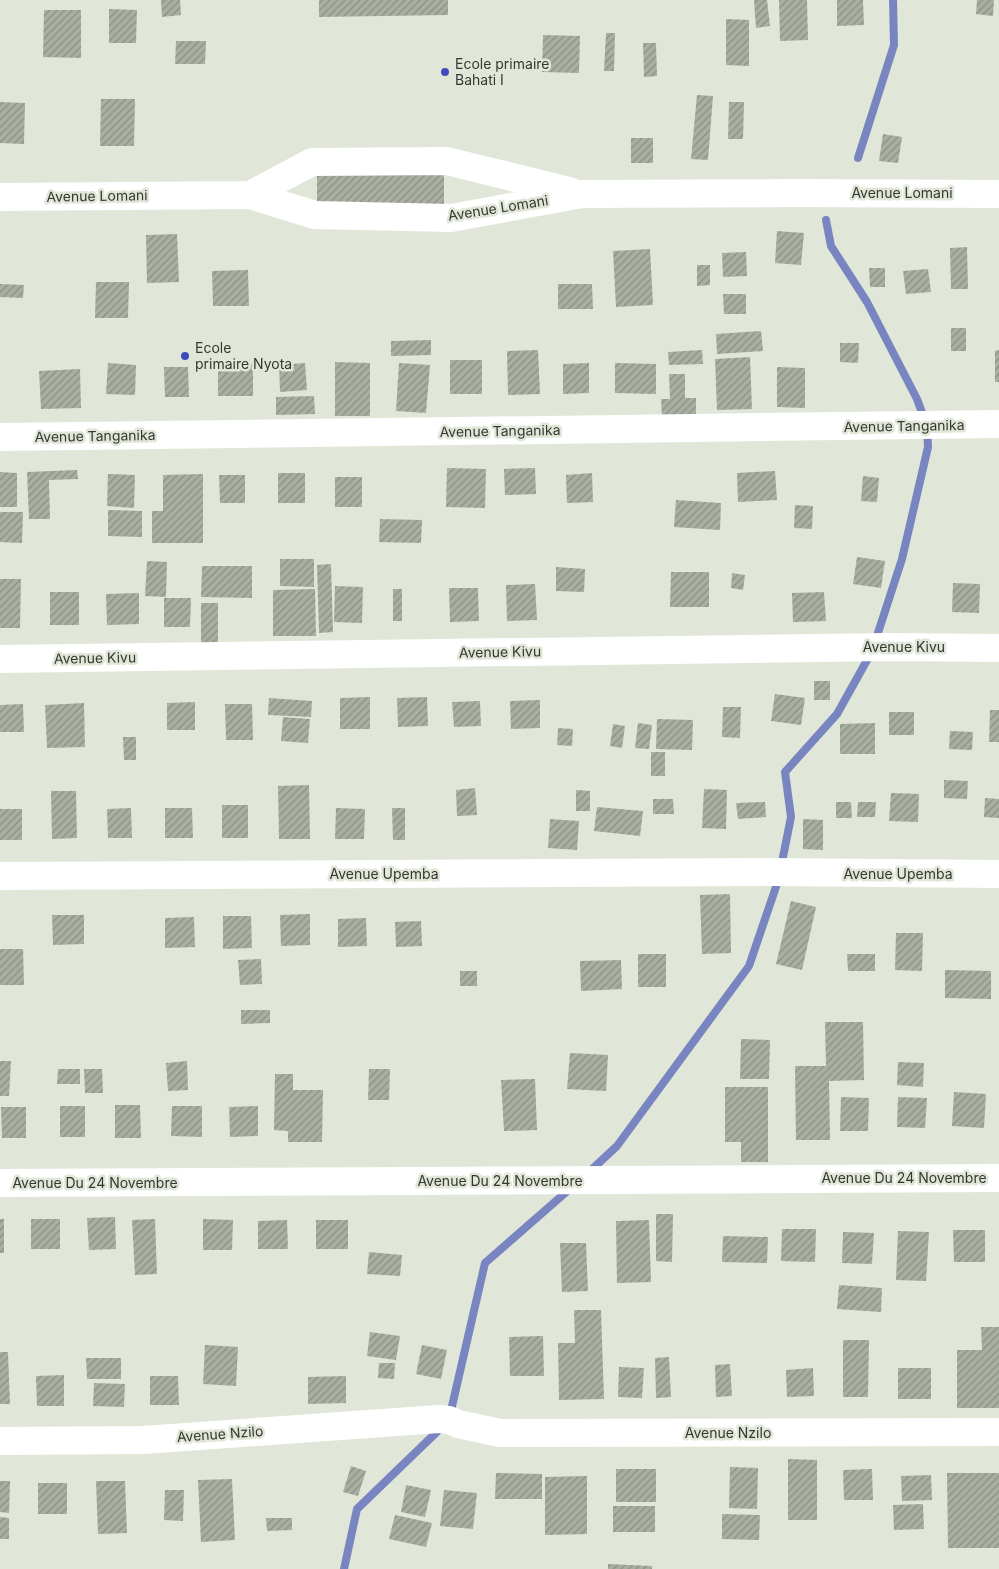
<svg xmlns="http://www.w3.org/2000/svg" width="999" height="1569" viewBox="0 0 999 1569" font-family="Inter,sans-serif">
  <style>
    .lines { fill: none; stroke-linecap: round; stroke-linejoin: round }
    .stream { stroke: #7985c0; stroke-width: 8 }
    .building { fill: url(#building-hatch) }
    .minor { stroke: #fff; stroke-width: 28 }
    .poi-dot { fill: #4149bd; stroke: #e1e7d8; stroke-width: 2 }
    .labels { text-anchor: middle; stroke-width: 5; stroke-linejoin: round; paint-order: stroke }
    .poi-label { font-size: 14px; fill: #353731; stroke: #e1e7d8; text-anchor: start }
    .street-label { font-size: 14px; fill: #353731; stroke: #e1e7d8 }
  </style>
  <defs>
    <pattern id="building-hatch" width="6" height="6" patternUnits="userSpaceOnUse" patternTransform="scale(1.25)"><rect width="6" height="6" fill="#a9afa1"/><path d="M-1 1l2-2M0 6l6-6M5 7l2-2" fill="none" stroke="#8a8f84"/></pattern>
  </defs>
  <rect width="100%" height="100%" fill="#e1e7d8"/>
  <g class="lines">
    <path class="stream" d="M858,158L894,45L893,0
      M826,220L831,246L867,302L917,399L927,426L928,447L902,559L875,642
      M781,867L791,817L785,772L837,714L871,653
      M588,1173L617,1146L749,966L779,878
      M450,1415L485,1263L572,1187
      M344,1569L357,1509L443,1426"/>
  </g>
  <path class="building" d="M161,0H180L181,15L162,17Z
    M319,0H448V15L319,17Z
    M754,0H767L770,26L756,28Z
    M779,0H807L808,40L780,41Z
    M837,0H863L864,25L837,26Z
    M977,0H994L993,16L976,14Z
    M109,9L137,10L136,43H109Z
    M44,10H81V58L43,57Z
    M726,19L749,20V66L726,65Z
    M606,33H615L614,71H604Z
    M543,35L580,36L579,73L542,72Z
    M176,41H206L205,64H175Z
    M643,43H656L657,76L644,77Z
    M697,95L713,96L708,160L691,159Z
    M101,99H135L134,146H100Z
    M0,102L25,103L24,144L0,143Z
    M729,102H744L743,139H728Z
    M883,134L902,137L898,163L879,161Z
    M631,138H653V163H631Z
    M317,172H444V210H317Z
    M777,231L804,233L801,265L775,263Z
    M177,234L179,282L147,283L146,235Z
    M967,247L968,289H951L950,248Z
    M650,249L653,305L616,307L613,251Z
    M746,252L747,276L723,277L722,253Z
    M697,265H710V285L697,286Z
    M869,268H885V287H870Z
    M928,269L931,292L906,294L903,271Z
    M248,270L249,306H213L212,271Z
    M96,282H129L128,318H95Z
    M0,284L24,285L23,298L0,297Z
    M558,284H592L593,309H558Z
    M723,294H746V314H724Z
    M951,328H966V351H951Z
    M761,331L763,351L717,354L716,334Z
    M431,340V355L391,356V341Z
    M840,343H859L858,363L840,362Z
    M538,350L540,394L508,395L507,351Z
    M702,350L703,364L669,365L668,352Z
    M999,350V382H995V351Z
    M750,357L752,409L717,410L715,359Z
    M450,360H482V394H450Z
    M335,362L370,363V416H335Z
    M108,363L136,365L135,395L106,394Z
    M305,363L307,390L280,392L279,365Z
    M399,363L430,365L426,413L396,411Z
    M589,363V393L563,394V364Z
    M615,363L656,364V394L615,393Z
    M218,364H253V396H218Z
    M164,367H188L189,397H165Z
    M777,367L805,368V408L777,407Z
    M80,369L81,408L41,409L39,371Z
    M669,374H685V398H696V417H662L661,399H670Z
    M314,396L315,414L276,415V397Z
    M447,468L486,469L485,508L446,507Z
    M535,468L536,494L505,495L504,469Z
    M77,470L78,479L49,480L50,519H29L27,472Z
    M775,471L777,500L738,502L737,473Z
    M0,472L17,473V507H0Z
    M278,473H305V503H278Z
    M592,473L593,502L567,503L566,475Z
    M108,474L135,475L134,508L107,506Z
    M203,474V543H152V511H163V475Z
    M219,475H245V503H220Z
    M863,476L879,478L877,502L861,501Z
    M335,477H362V507H335Z
    M676,500L721,503L720,530L674,527Z
    M795,505L813,506L812,529L794,528Z
    M108,510L142,511V537L108,536Z
    M0,512H23L22,543L0,542Z
    M380,519L422,520L421,543L379,542Z
    M857,557L885,561L881,588L853,584Z
    M280,559H314V587L280,586Z
    M147,561L167,562L166,597L145,596Z
    M331,564L333,632L319,633L317,565Z
    M202,566H252V598L201,597Z
    M556,567L585,569L584,592L556,591Z
    M671,572H709V607H670Z
    M732,573L745,575L743,590L731,588Z
    M0,579H21L20,628H0Z
    M953,583L980,584L979,613L952,612Z
    M535,584L537,620L507,621L506,585Z
    M335,586L363,587L362,623L334,622Z
    M449,588H478L479,621L450,622Z
    M315,589L316,636H273V590Z
    M393,589H402V621H393Z
    M50,592H79V625H50Z
    M824,592L826,621L793,622L792,593Z
    M139,593V624L107,625L106,594Z
    M164,598H191L190,627H164Z
    M201,603H218V643H201Z
    M814,681H830V700H814Z
    M775,694L805,698L801,725L771,721Z
    M370,697V729H340V698Z
    M427,697L428,726L398,727L397,698Z
    M269,698L312,701L311,717L268,715Z
    M540,700V728L511,729L510,701Z
    M480,701L481,726L454,727L452,702Z
    M195,702V730H167V703Z
    M84,703L85,747L47,748L45,705Z
    M23,704L24,732H0V705Z
    M225,704H252L253,740H226Z
    M723,707H741L740,738L722,737Z
    M990,710H999V742H989Z
    M889,712H914V735H889Z
    M283,717L310,719L308,743L281,741Z
    M657,719L693,720L692,750L656,749Z
    M638,723L652,725L649,749L635,748Z
    M875,723V754H840V724Z
    M613,724L625,726L622,748L610,746Z
    M558,728L573,729L572,746L557,745Z
    M950,731L973,732L972,750L949,749Z
    M123,737H136V760H124Z
    M651,752H665V776H651Z
    M944,780L968,781L967,799L944,798Z
    M309,785L310,839H279L278,786Z
    M475,788L477,815L457,816L456,790Z
    M704,789L727,790L726,829L702,828Z
    M576,790L590,791V811H576Z
    M51,791H76L77,838L52,839Z
    M891,793L919,794L918,822L889,821Z
    M985,798L999,799V818L984,817Z
    M653,799H673L674,814H653Z
    M765,802L766,817L738,819L736,803Z
    M836,802H851L852,818H836Z
    M858,802H876L875,817H857Z
    M222,805H248V838H222Z
    M597,807L643,811L640,836L594,831Z
    M131,808L132,838H108L107,809Z
    M165,808H192L193,838H165Z
    M336,808L365,809L364,839H335Z
    M392,808H405V840H393Z
    M0,809H22V840H0Z
    M550,819L579,821L577,850L548,848Z
    M803,819L823,820V850L803,849Z
    M730,894L731,953L702,954L700,895Z
    M791,901L816,907L802,970L776,964Z
    M310,914V945L281,946L280,915Z
    M52,915H84V944L53,945Z
    M223,916H251L252,948L223,949Z
    M194,917L195,947L165,948V918Z
    M366,918L367,946L338,947V919Z
    M421,921L422,946L396,947L395,922Z
    M896,933H923L922,971L895,970Z
    M0,949H23L24,985H0Z
    M638,954H666V987H638Z
    M847,954H875V971H848Z
    M261,959L262,984L240,985L238,960Z
    M621,960L622,989L581,991L580,961Z
    M945,970L991,971V999L945,998Z
    M460,971H477V986H460Z
    M241,1010H270V1023L241,1024Z
    M825,1022H863L864,1080L829,1081L830,1140H796L795,1066H826Z
    M741,1039L770,1040L769,1079H740Z
    M570,1053L608,1055L606,1091L567,1089Z
    M0,1061H11L9,1096H0Z
    M187,1061L188,1090L168,1091L166,1063Z
    M898,1062L924,1063L923,1087L897,1085Z
    M58,1069H80V1084H57Z
    M84,1069H102L103,1093H85Z
    M369,1069H390L389,1100H368Z
    M275,1074H293V1090H323L322,1142H288V1131L274,1130Z
    M535,1079L537,1130L504,1131L501,1080Z
    M725,1087H768V1162H741V1142H725Z
    M954,1092L986,1094L984,1128L952,1126Z
    M841,1097L869,1098L868,1131H840Z
    M898,1097L927,1098L925,1128L897,1127Z
    M115,1105H140L141,1138H115Z
    M60,1106H85V1137H60Z
    M172,1106H202V1137L171,1136Z
    M258,1106V1136L230,1137L229,1107Z
    M1,1107H26V1138H2Z
    M656,1214H673L672,1262L656,1261Z
    M115,1217L116,1249L89,1250L87,1218Z
    M0,1219H4V1253H0Z
    M31,1219H60V1249H31Z
    M155,1219L157,1274L135,1275L132,1220Z
    M203,1219L233,1220L232,1250H203Z
    M287,1220L288,1249H258V1221Z
    M316,1220H348V1249H316Z
    M649,1220L651,1282L617,1283L616,1221Z
    M782,1229H816L815,1262L781,1261Z
    M953,1230H985V1262H954Z
    M898,1231L929,1232L926,1281L896,1280Z
    M843,1232L874,1233L872,1264L842,1263Z
    M723,1236L768,1237L767,1263L722,1262Z
    M560,1243H586L588,1291L562,1292Z
    M369,1252L402,1255L400,1276L367,1274Z
    M839,1285L882,1288L881,1312L837,1309Z
    M574,1310H601L604,1399L559,1400L558,1343H575Z
    M981,1327H999V1408H957V1350H982Z
    M370,1332L400,1336L396,1360L367,1356Z
    M543,1336L544,1376H510L509,1337Z
    M843,1340H869L868,1397H843Z
    M205,1345L238,1347L236,1386L203,1384Z
    M422,1345L447,1350L441,1379L416,1374Z
    M0,1352H8L10,1404H0Z
    M669,1357L671,1397L656,1398L655,1358Z
    M86,1358H121V1379H87Z
    M379,1363H395L394,1379L378,1378Z
    M730,1364L732,1396L716,1397L715,1365Z
    M619,1367L644,1368L642,1398L618,1397Z
    M813,1368L814,1396L787,1397L786,1370Z
    M898,1368H931V1399H898Z
    M64,1375V1406H37L36,1376Z
    M150,1376H178L179,1405H150Z
    M346,1376V1403L308,1404V1377Z
    M94,1383L125,1384L124,1407L93,1406Z
    M788,1459L817,1460V1520H788Z
    M351,1466L366,1471L358,1496L343,1492Z
    M730,1467L758,1468L757,1509L729,1508Z
    M616,1469H656V1502H616Z
    M872,1469L873,1500H844L843,1470Z
    M496,1473L542,1474V1499H495Z
    M947,1473H999V1548H948Z
    M931,1475L932,1500L902,1501L901,1476Z
    M587,1476V1534L545,1535V1477Z
    M232,1479L235,1540L201,1542L198,1480Z
    M0,1481H10L9,1513L0,1512Z
    M96,1481H125L127,1533L98,1534Z
    M38,1483H67V1514H38Z
    M406,1485L431,1490L425,1517L401,1512Z
    M165,1490H184L183,1521L164,1520Z
    M444,1490L477,1493L473,1529L440,1526Z
    M923,1504L924,1529L894,1530L893,1505Z
    M613,1506H655V1532H613Z
    M722,1514L760,1515L759,1540L722,1539Z
    M395,1515L432,1523L426,1547L389,1539Z
    M0,1517L9,1518V1539H0Z
    M266,1518H292V1530L267,1531Z
    M608,1564L652,1566V1569H608Z"/>
  <g class="lines">
    <path class="minor" d="M250,195L312,162L447,161L573,192
      M0,197L250,195L315,215L451,218L582,194L800,193L999,194
      M0,437L999,424
      M0,659L888,647L999,648
      M0,876L768,872L999,874
      M0,1183L999,1178
      M0,1441L143,1440L439,1419L449,1420L458,1424L500,1433L999,1432"/>
  </g>
  <g class="poi-dot">
    <circle cx="445" cy="72" r="5"/>
    <circle cx="185" cy="356" r="5"/>
  </g>
  <g class="labels">
    <g class="poi-label">
      <text x="455" y="69">Ecole primaire<tspan x="455" dy="16">Bahati I</tspan></text>
      <text x="195" y="353">Ecole<tspan x="195" dy="16">primaire Nyota</tspan></text>
    </g>
    <g class="street-label">
      <text x="902" y="198">Avenue Lomani</text>
      <text transform="translate(97 196) rotate(-1)" y="5">Avenue Lomani</text>
      <text transform="translate(498 208) rotate(-9)" y="5">Avenue Lomani</text>
      <text transform="translate(904 426) rotate(-1)" y="5">Avenue Tanganika</text>
      <text transform="translate(500 431) rotate(-1)" y="5">Avenue Tanganika</text>
      <text transform="translate(95 436) rotate(-1)" y="5">Avenue Tanganika</text>
      <text x="904" y="652">Avenue Kivu</text>
      <text transform="translate(500 652) rotate(-1)" y="5">Avenue Kivu</text>
      <text transform="translate(95 658) rotate(-1)" y="5">Avenue Kivu</text>
      <text x="384" y="879">Avenue Upemba</text>
      <text x="898" y="879">Avenue Upemba</text>
      <text x="904" y="1183">Avenue Du 24 Novembre</text>
      <text x="500" y="1186">Avenue Du 24 Novembre</text>
      <text x="95" y="1188">Avenue Du 24 Novembre</text>
      <text x="728" y="1438">Avenue Nzilo</text>
      <text transform="translate(220 1434) rotate(-4)" y="5">Avenue Nzilo</text>
    </g>
  </g>
</svg>
